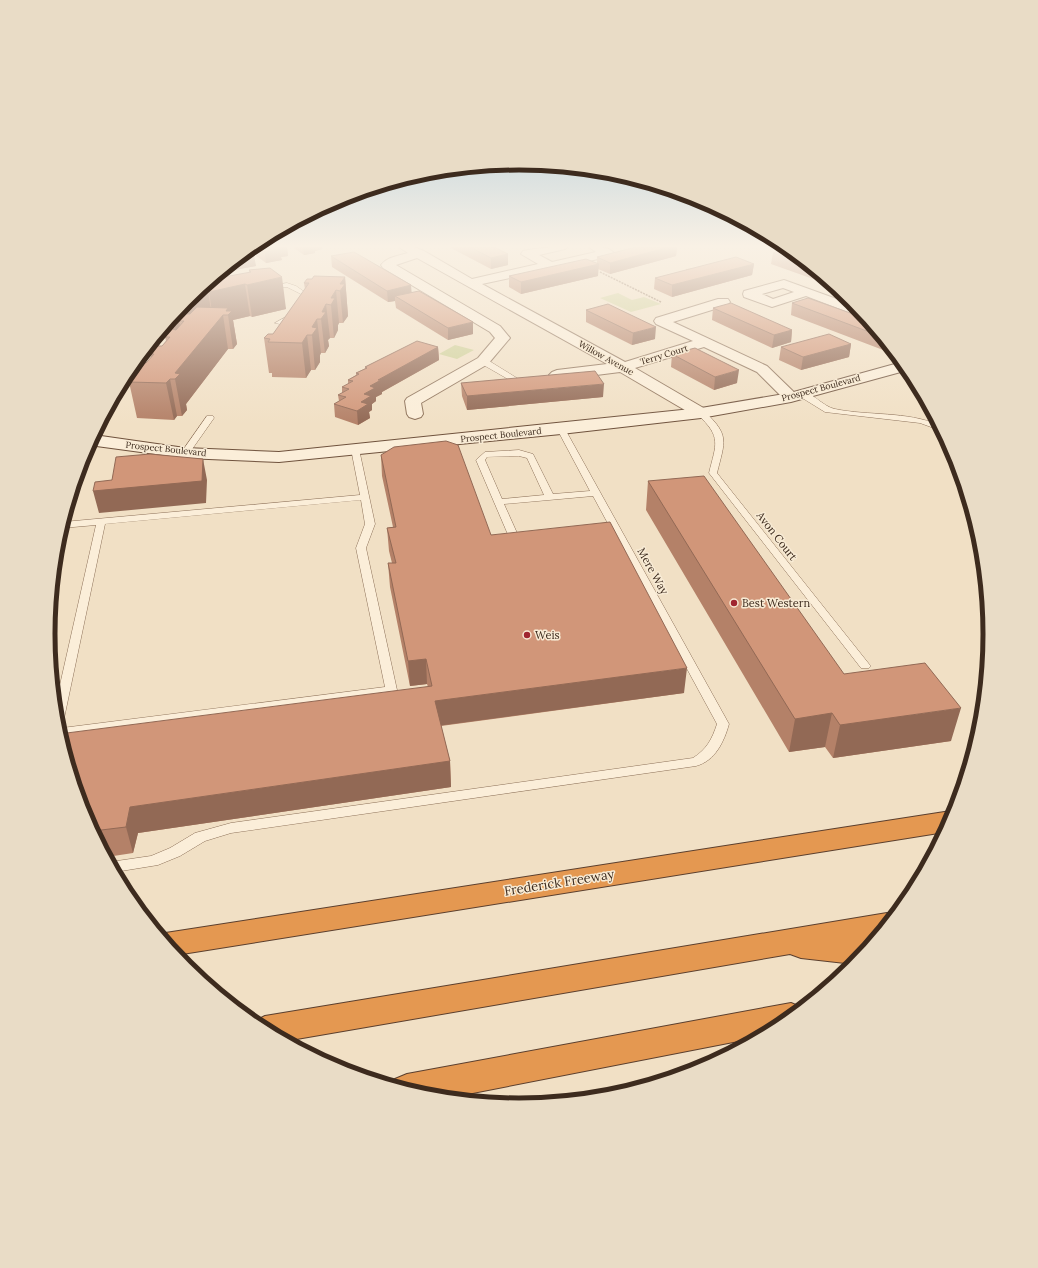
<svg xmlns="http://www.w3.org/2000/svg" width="1038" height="1268" viewBox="0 0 1038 1268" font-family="Lora,serif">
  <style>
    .green { fill: #ced098 }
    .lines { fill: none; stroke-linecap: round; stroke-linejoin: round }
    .lane-casing { stroke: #8d7159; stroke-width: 1 }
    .street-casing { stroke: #8d7159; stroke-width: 2 }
    .secondary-casing { stroke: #6f523d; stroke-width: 2 }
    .highway-casing { stroke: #5b3f2e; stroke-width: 2 }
    .path { stroke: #8d7159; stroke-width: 1.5; stroke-dasharray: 2 1; stroke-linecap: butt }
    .lane { fill: #fbeed9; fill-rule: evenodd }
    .street { fill: #fbeed9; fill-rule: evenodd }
    .secondary { fill: #fbeed9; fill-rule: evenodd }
    .highway { fill: #e49851; fill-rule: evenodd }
    .wall { fill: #b48168 }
    .shaded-wall { fill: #926955 }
    .building { fill: #d19679; stroke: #926955 }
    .poi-dot { fill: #a02630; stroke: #f8ebd5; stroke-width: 1.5 }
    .labels { text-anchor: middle; stroke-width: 3; stroke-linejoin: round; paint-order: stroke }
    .far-street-label { font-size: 9px; fill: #3d2b1e; stroke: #f8ebd5 }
    .street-label { font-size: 11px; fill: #3d2b1e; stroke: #f8ebd5 }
    .poi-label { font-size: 11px; fill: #3d2b1e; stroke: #f8ebd5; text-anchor: start }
    .near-street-label { font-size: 13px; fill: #3d2b1e; stroke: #f8ebd5 }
    .rim { fill: none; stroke: #3d2b1e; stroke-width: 5 }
  </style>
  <rect width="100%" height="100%" fill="#f1e0c5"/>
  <path class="green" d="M618,293L632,300L644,297L661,304L631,312L600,298Z
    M455,345L474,350L457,359L439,354Z"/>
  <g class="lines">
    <defs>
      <path id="lane" d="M287,283L296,286L306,293L301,294L287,287L269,289L266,287Z
        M293,313L298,314L280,324L275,323Z
        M480,359H486L520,380L513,382L480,363Z
        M799,392C811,390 823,407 835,409C869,416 906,411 939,425L942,431L920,423L825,412L799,396Z
        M698,411H704C730,435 725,441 717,473L869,664L871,666L869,668H861L709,473C716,444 722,437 698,415Z
        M207,416H213L214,418L188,455H182L181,453Z
        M558,427H561L565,429L729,724C724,742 715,761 696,766L231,833L205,841L180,856L158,865L115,872L110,862L151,856L170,848L195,833L231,823L693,758C707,749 712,739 717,724L593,496L504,504L522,544L517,547L512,544L476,460L485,452L519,450L533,454L553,494L590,491L557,429ZM519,456L527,458L544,495L502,499L485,460L487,457Z
        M355,446L359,449L375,524L366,548L397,690L395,693L60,736L55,707L96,525L62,528L63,522L360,495L351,449ZM361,500L365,524L356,548L385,687L62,728L105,524Z"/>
      <path id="street" d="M399,247H414L424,251L472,279L538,264L521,254L523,251C538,248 551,247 567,247L565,249L539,255L552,262L596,252L589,247C598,247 608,246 614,253L612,256L482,284L625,362L693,341L656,324L654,321L656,318L718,299H728L730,302L728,305L673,322L767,366L799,397L797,400H785L757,372L704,347L635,368L707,410L709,413L707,416L701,418L695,416L620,372L557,380L552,378L549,375L552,372L557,370L607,364L417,258L396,265L500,326L510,338L488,364L421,403L423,414L421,417L415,419L409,417L407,414L405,401L407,398L478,358L495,338L490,332L383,268L381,265C387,257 398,256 408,253Z
        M784,280L856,306L864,315H856L806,296L772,307L744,297L743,294L744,291ZM783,288L794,292L773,299L762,294Z"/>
      <path id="secondary" d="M902,362L908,370L791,402L701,418L561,434L279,462L185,458L89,445L94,435L185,448L279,452L701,408L790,393Z"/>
      <path id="highway" d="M951,811L955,812L945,832L176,955L159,934Z
        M887,913L894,916L875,939L864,941L871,943L854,964L801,958L790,954L285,1041L253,1022L265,1016Z
        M791,1003L803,1008L780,1026L759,1037L447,1098L427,1096L392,1085L395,1079L407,1074Z"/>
    </defs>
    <use href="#lane" class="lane-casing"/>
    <use href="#street" class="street-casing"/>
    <use href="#secondary" class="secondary-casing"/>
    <use href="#highway" class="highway-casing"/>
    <path class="path" d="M600,272L661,302"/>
    <use href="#lane" class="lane"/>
    <use href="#street" class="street"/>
    <use href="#secondary" class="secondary"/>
    <use href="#highway" class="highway"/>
  </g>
  <path class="wall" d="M254,247H287L288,256L281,257L282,260L266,263L255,255Z
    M294,247H322V249L315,251V253L304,255L294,248Z
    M449,247H494L508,265L491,269Z
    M636,247H677L676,256L610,274L598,269V276L521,294L509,287V276L597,264V257Z
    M248,250L256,266L234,270L229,266Z
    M791,251L833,286L771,264L773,253Z
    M331,256L412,292L473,334L448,340L396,308L395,301L388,302L332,267Z
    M754,264L752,275L672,297L654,289L655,278L686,270V269Z
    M270,268L286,309L252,317L250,316L233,320L237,344L233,349H228L186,404L187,410L182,416H177L174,420L137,418L129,382L134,377L133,372L146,363L151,358L150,354L162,346L166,341L165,337L170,332L158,335L186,301L249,272V270Z
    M345,277L348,316L343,323H339L338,325V330L334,338H330L328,340L329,346L325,353H321L320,355V362L315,370H311L306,378L272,377V373H269L264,338L273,334L305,289L304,283Z
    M792,303L867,319L894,352L891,353L791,315Z
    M713,308L792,330L791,342L772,348L712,320Z
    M586,310L655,339L632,345L586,322Z
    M851,344L849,357L801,370L779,360L781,347Z
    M438,347L439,360L382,392V394L376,397V401L372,404V410L369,412L370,418L358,425L335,417L334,404L339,401L338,395L342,393V387L348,384V380L356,375V373L366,368L365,367Z
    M672,354L737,383L714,390L671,367Z
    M461,383L603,397L467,410L462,396Z
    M931,410L936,421L929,418Z
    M381,455L491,535L684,693L441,726L450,761L451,787L138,833L133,853L107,857L84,814L428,687L427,684L410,686L390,587L388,563H392L389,551L387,528L393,527L382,476Z
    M648,481L844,674L951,741L833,758L825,747L789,752L646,510Z"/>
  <path class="shaded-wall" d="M277,247H287L288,256L281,257L282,260L266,263L265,252Z
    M303,247H322V249L315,251V253L304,255Z
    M669,247H677L676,256L610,274V263Z
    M508,254V265L491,269V258Z
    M254,255L256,266L234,270L233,262L238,258Z
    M599,264L598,276L521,294V282Z
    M754,264L752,275L672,297V285Z
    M282,277L286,309L252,317L247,285Z
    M345,277L348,316L343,323L340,291V284Z
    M245,284L250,316L233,320L237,344L233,349L228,315H223L228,349L186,404L187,410L182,416L175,379V373L214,325L209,292Z
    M411,285L412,297L395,296V301L388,302L387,291Z
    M336,290L339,323L338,325V330L334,338L331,305V298Z
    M208,291L213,323L179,321L181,332L176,333L173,316L186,301L195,293Z
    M326,304L330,338L328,340L329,346L325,353L321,319L322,312Z
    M173,317L175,331L158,335Z
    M317,319L321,353L320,355V362L315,370L312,335V327Z
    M473,322V334L448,340V328Z
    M656,327L655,339L632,345L633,333Z
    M792,330L791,342L772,348L774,335Z
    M307,335L311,370L306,378L302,343Z
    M851,344L849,357L801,370L803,357Z
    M438,347L439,360L382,392V394L376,397V401L372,404V410L369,412L370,418L358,425L357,411L364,394L370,386L378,380Z
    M739,370L737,383L714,390L715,377Z
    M170,379L177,416L174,420L166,383Z
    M604,384L603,397L467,410V396Z
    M203,459L207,480L206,503L99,513L93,491Z
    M426,659L427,684L410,686L408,661Z
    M687,668L684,693L437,726L435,701Z
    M961,708L951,741L833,758L840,725Z
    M832,713L825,747L789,752L795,719Z
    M450,761L451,787L138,833L133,853L126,827L130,807Z"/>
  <path class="building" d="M258,247H278L280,249L265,252Z
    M470,247H494L508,254L491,258Z
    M636,247H669L610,263L597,257Z
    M785,249L791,251L808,265L773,253Z
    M248,250L254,255L238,258Z
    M354,252L411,285L387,291L331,256Z
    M736,257L754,264L672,285L655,278Z
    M586,259L599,264L521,282L509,276Z
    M270,268L282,277L247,285L245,284L209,292L208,291L195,293L213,279L251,272L249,270Z
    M314,276L345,277L340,284H345L340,291L336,290L331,298H335L331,305L326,304L322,312H326L321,319H317L312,327L317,328L312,335H307L302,343L268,342L270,339L264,338L268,334H273L309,283H304L307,279H312Z
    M419,291L473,322L448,328L395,296Z
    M808,298L867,319L880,336L792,303Z
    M731,303L792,330L774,335L713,308Z
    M608,304L656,327L633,333L586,310Z
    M197,307L228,308L226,311H232L228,315H223L175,373L180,374L175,379H170L166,383L129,382L138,372H133L141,363H146L154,354H150L157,346H162L170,337H165L172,329L176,330L184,321H179L186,314H190Z
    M829,334L851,344L803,357L781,347Z
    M417,341L438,347L378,380H381L370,386L375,388L364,394L371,396L361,402L368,404L357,411L334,404L346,397L338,395L349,389L342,387L353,381L348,380L359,374L356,373L367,368L365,367Z
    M695,348L739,370L715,377L672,354Z
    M595,371L604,384L467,396L461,383Z
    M446,441L458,445L491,535L610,522L687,668L435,701L450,761L130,807L126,827L93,831L84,814L59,734L432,686L426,659L408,661L388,563H396L387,528L396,527L381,455L394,447Z
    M150,454L203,459L202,481L93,491L95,482L112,480L116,457Z
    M704,476L844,674L925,663L961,708L840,725L832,713L795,719L648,481Z"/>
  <linearGradient id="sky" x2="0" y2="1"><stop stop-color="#8ebad5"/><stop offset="0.58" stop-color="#f9f1e5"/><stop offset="1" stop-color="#f9f1e5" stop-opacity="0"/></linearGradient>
  <rect width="1038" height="425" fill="url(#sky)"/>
  <g class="poi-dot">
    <circle cx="734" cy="603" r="4"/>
    <circle cx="527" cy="635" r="4"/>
  </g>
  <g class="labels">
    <g class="far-street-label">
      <text transform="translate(664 355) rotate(-17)" y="3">Terry Court</text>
      <text transform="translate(606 358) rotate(29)" y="3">Willow Avenue</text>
      <text transform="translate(821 388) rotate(-15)" y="3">Prospect Boulevard</text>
      <text transform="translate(501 435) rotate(-6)" y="3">Prospect Boulevard</text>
      <text transform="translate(166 449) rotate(6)" y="3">Prospect Boulevard</text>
    </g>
    <g class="street-label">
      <text transform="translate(777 536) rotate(52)" y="4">Avon Court</text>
      <text transform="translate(653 571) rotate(61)" y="4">Mere Way</text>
    </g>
    <g class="poi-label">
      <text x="742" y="607">Best Western</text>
      <text x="535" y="639">Weis</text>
    </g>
    <g class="near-street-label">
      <text transform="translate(559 882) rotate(-9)" y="5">Frederick Freeway</text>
    </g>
  </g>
  <path d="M0 0H1038V1268H0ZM55 634a464 464 0 1 1 928 0a464 464 0 1 1-928 0Z" fill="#e9dcc6" fill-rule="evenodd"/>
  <path class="rim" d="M55 634a464 464 0 1 1 928 0a464 464 0 1 1-928 0Z"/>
</svg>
